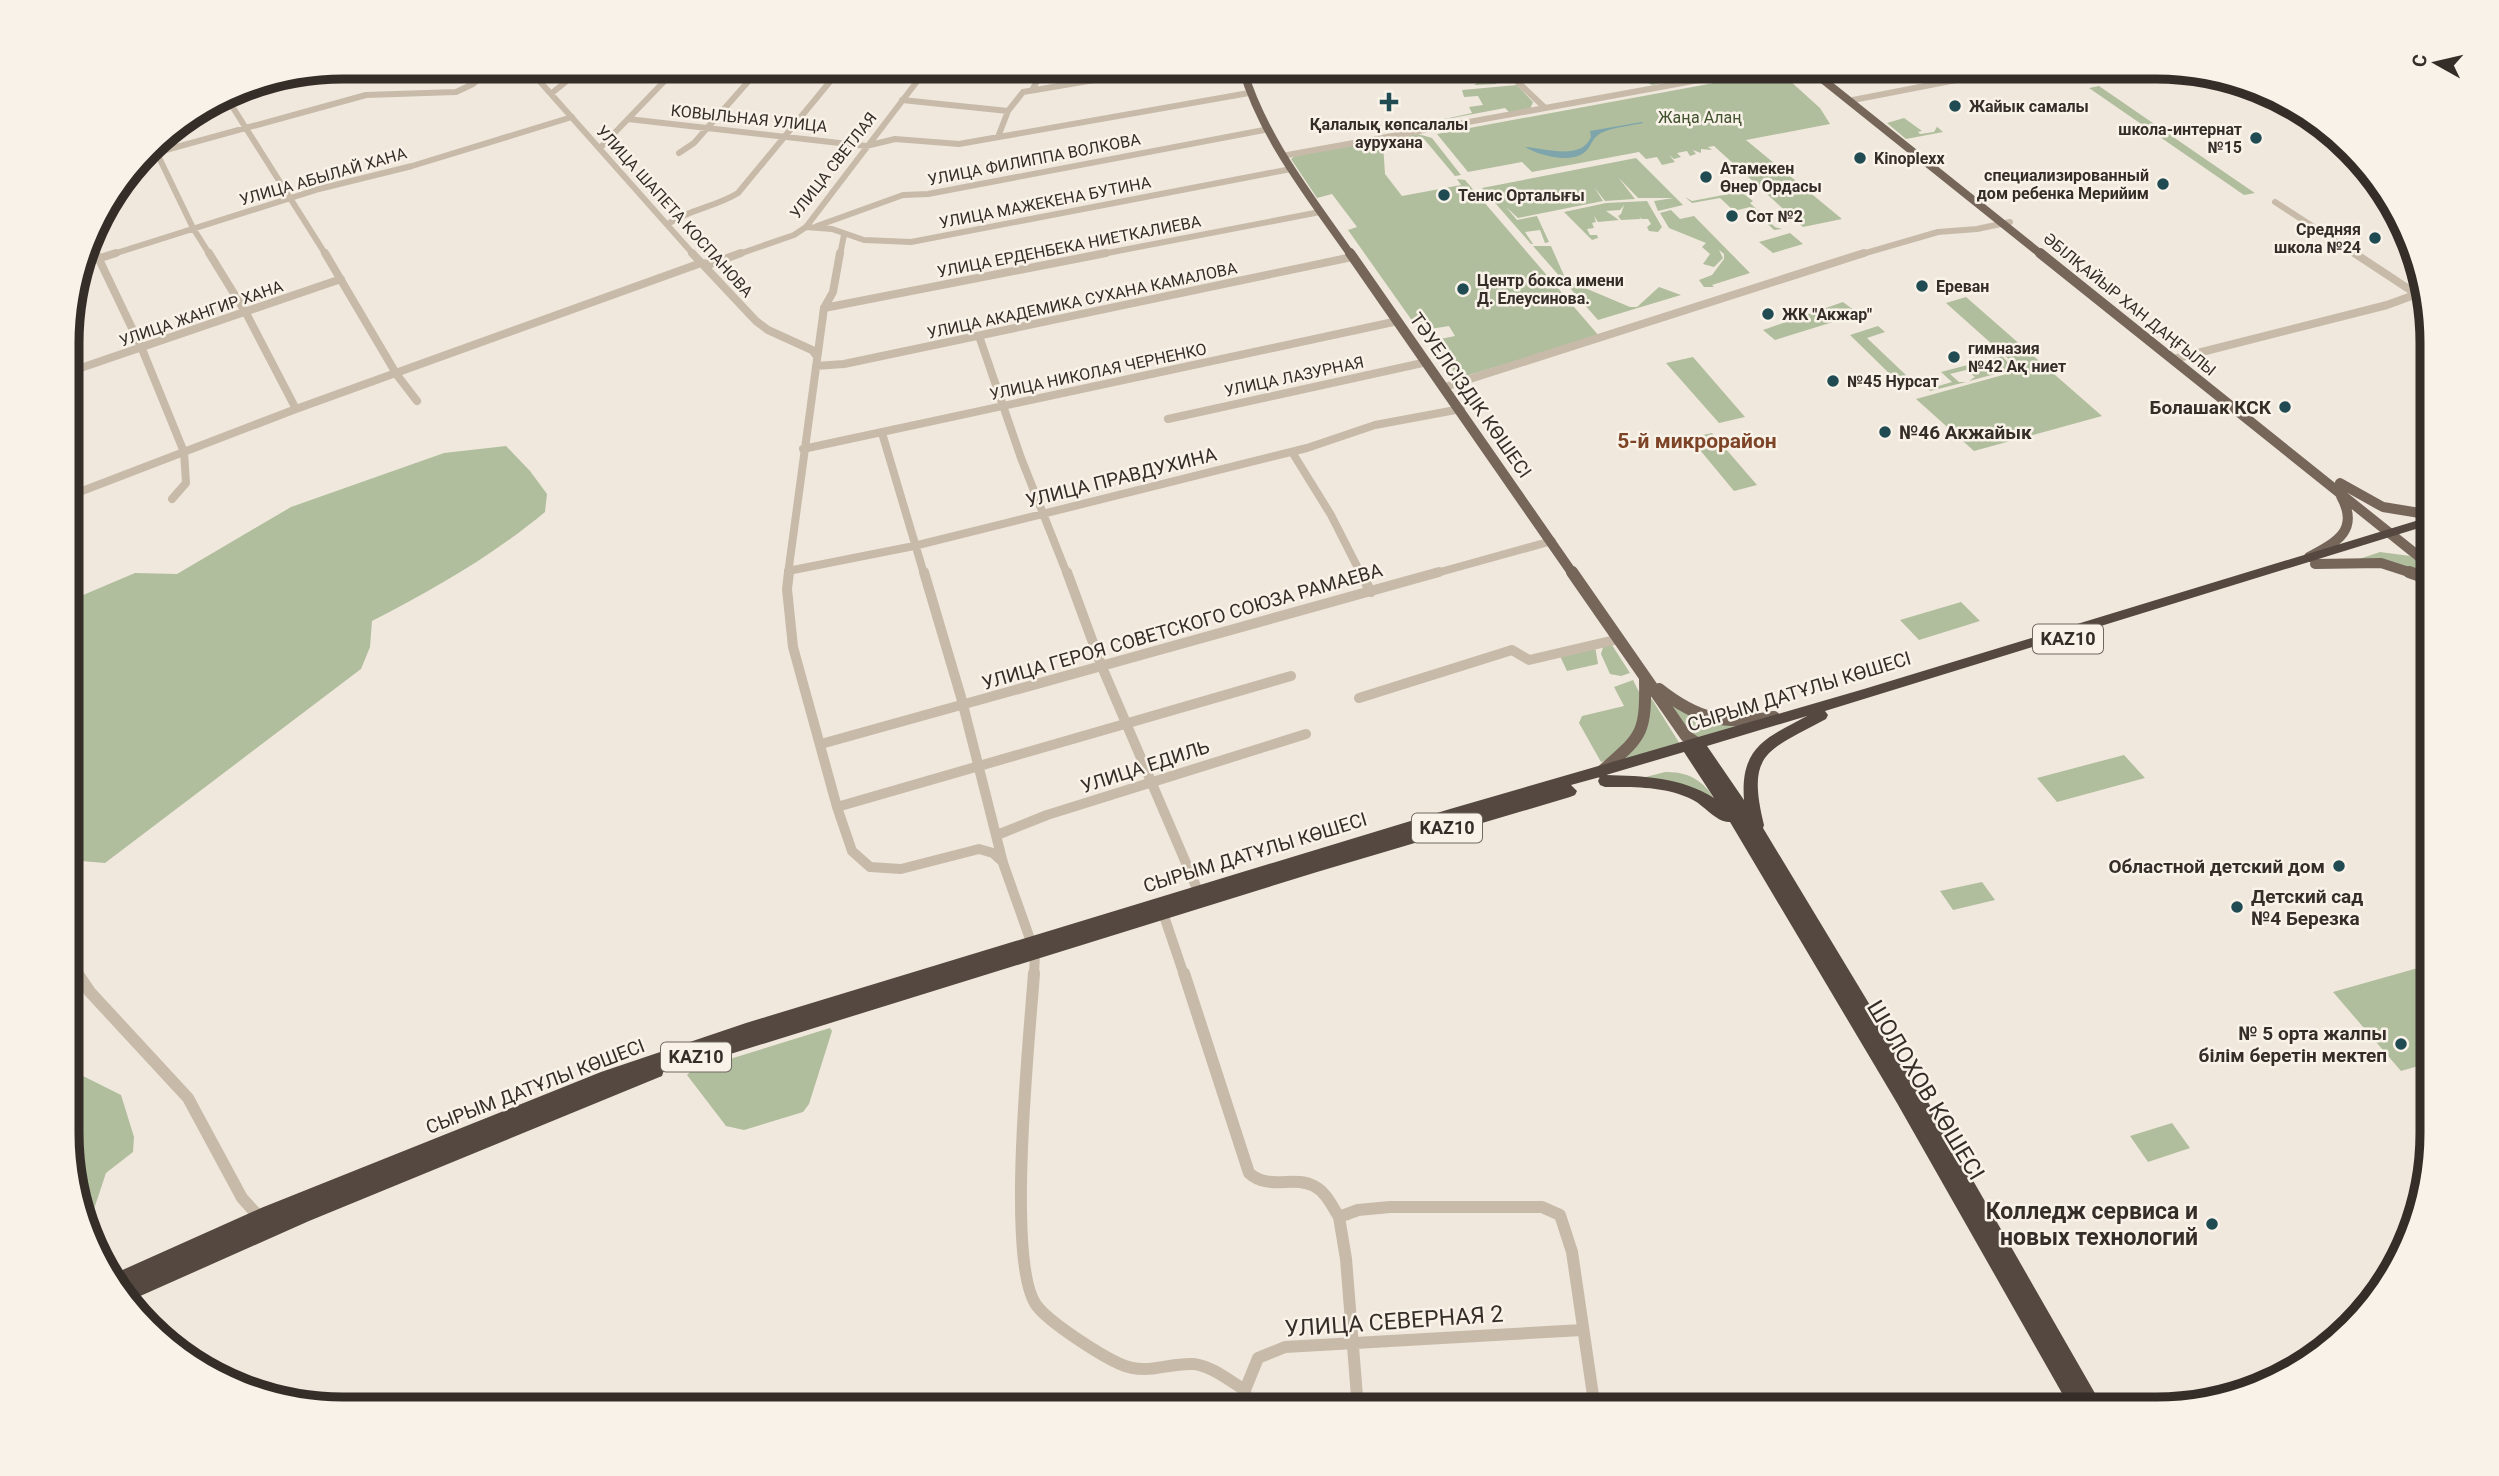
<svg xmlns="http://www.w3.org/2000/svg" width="2499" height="1476" viewBox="0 0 2499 1476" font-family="Roboto,sans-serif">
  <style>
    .green { fill: #b0be9d }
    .water { fill: #7da5ab }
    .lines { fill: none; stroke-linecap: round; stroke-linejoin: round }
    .minor-far3 { stroke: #c7baa9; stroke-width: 6 }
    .minor-far2 { stroke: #c7baa9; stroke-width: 8 }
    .minor-far1 { stroke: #c7baa9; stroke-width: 10 }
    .minor { stroke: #c7baa9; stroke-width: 12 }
    .major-far2 { stroke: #76665a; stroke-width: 8 }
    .major-far1 { stroke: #76665a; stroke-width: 10 }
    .major { stroke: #76665a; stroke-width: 12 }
    .highway { fill: #554840; fill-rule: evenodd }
    .poi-dot { fill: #214b53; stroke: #f8f2e8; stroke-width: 2.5 }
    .labels { text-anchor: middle; stroke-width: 5; stroke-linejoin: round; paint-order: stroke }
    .far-poi-label { font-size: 16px; font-weight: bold; fill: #352d28; stroke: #f8f2e8; text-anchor: start }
    .far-park-label { font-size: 16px; fill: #41512e; stroke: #f8f2e8 }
    .far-street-label { font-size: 16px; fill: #352d28; stroke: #f8f2e8 }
    .shield { fill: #f8f2e8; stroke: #706862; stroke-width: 2 }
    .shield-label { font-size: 18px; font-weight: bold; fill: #352d28 }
    .street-label { font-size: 19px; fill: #352d28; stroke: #f8f2e8 }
    .poi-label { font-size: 19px; font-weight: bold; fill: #352d28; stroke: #f8f2e8; text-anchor: end }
    .neighbourhood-label { font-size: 21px; font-weight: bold; fill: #7e4427; stroke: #f8f2e8 }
    .near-street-label { font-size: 23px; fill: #352d28; stroke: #f8f2e8 }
    .near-poi-label { font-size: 23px; font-weight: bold; fill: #352d28; stroke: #f8f2e8; text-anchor: end }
    .rim { fill: none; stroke: #352d28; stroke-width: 9 }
  </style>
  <rect width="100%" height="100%" fill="#f0e8dc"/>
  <path class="green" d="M1438,67H1476L1497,84L1474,85L1477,83L1470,72L1457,73L1459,77H1451V71H1445L1448,77L1444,78Z
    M1726,67H1750L1652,85L1644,81L1678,73Z
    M1779,71L1820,108L1830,124L1746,140L1842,219L1803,227L1714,146L1708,147L1712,150L1701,149V153L1693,150L1696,154L1690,156L1687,151L1677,153L1681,157L1674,159L1669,155L1675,162L1662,165L1657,157L1646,159L1639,152L1532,172L1522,162L1468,172L1437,134Z
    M1517,85L1533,102L1530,109L1511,114L1505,108L1426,123L1472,113L1469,107L1483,105L1478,96L1464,97L1462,90Z
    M2099,86L2246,187L2255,193L2244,195L2089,88Z
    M1904,118L1922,131L1918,132L1920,134L1934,132L1937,127L1935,125L1943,132L1906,139L1887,123Z
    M1418,134L1432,138L1461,175L1455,176L1424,139L1416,137L1383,144L1385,174L1402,196L1461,185L1457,179L1465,180L1599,336L1459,378L1431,341L1455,336L1449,326L1424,330L1418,322H1413L1348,230L1357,227L1332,194L1317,198L1291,159L1295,156Z
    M1636,158L1683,205L1658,211L1654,201L1674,198H1638L1618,177L1635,199L1605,201L1594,187L1603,201L1518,218L1506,207L1517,220L1537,216L1549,242L1545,243L1540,230L1525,232L1533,244H1531L1482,188Z
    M1734,193L1744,194L1753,201L1750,203L1775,227L1782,229L1774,230L1750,207L1734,211L1720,198L1692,203L1685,197L1692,201Z
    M1647,201L1662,227L1658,232L1649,231L1647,227L1651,224L1648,219H1642L1639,216L1641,219L1621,220L1618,216L1621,214L1624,205L1620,210L1606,211L1619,220L1598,222L1594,216L1596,222L1592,223L1594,228L1587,229L1590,235H1597L1598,238L1592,240L1564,212L1606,203Z
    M1671,210L1680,219L1694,216L1750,273L1712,285L1714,287H1704L1699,280L1712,275L1724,259V254L1719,250L1723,258L1714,267L1703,264L1710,254L1702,247L1706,243L1669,228L1660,213Z
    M1790,233L1803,244L1773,253L1759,242Z
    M1533,246H1551L1566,280L1630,307H1637L1659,287L1681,295L1598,320Z
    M1966,297L2102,416L1974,451L1916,399L2021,370L1946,303Z
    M1843,302L1859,314L1775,340L1763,330Z
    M1878,326L1885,332L1867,338L1908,377L1896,380L1850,335Z
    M2002,356L2014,369L1969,381L1975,377L1966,370L1950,374L1959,382H1966L1930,391L1928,389L1952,382L1941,372Z
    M1693,357L1745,417L1719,423L1666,363Z
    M1712,433L1757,485L1734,491L1690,438Z
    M506,446L530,471L547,494L545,512C492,556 433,590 372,621L370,647L361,669L105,863L69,860V601L135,573L177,574L291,507L444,453Z
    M2380,552L2410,556L2432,571V578L2356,560Z
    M1961,602L1980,621L1919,640L1900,620Z
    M1604,644L1612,645L1630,673L1621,676L1610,674L1601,654Z
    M1595,646L1598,664L1567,671L1560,656Z
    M1633,680L1639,692L1641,724L1609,759L1601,762L1579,723L1582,716L1624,706L1614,687Z
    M1648,693L1680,744L1615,764C1646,743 1645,728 1648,693Z
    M1665,697L1745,725L1697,740Z
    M2124,755L2145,778L2057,802L2037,778Z
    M1665,772C1690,771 1707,783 1717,804L1638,779Z
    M1982,882L1995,900L1953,910L1940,891Z
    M2432,964V1062L2401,1071L2333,992Z
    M830,1028L832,1031L809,1104L803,1112L744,1130L726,1126L687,1075L691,1071Z
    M69,1069L121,1095L134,1137L133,1152L106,1173L89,1224L69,1169Z
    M2172,1123L2190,1148L2148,1162L2130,1136Z"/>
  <path class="water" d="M1642,122L1643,123C1629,126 1614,127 1601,133C1593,137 1592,144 1587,150C1574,165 1540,156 1525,147C1546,148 1581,161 1591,137L1590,131Z"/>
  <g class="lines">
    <path class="minor-far3" d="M527,67L694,255
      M892,67H923
      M1502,67L1545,108
      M1032,90L1045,67
      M552,93L584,67
      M225,95L326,255
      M902,100L1008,111L1023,92L1172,67
      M1853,100L2023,67
      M628,119L866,146L895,139L959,144L1249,93
      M998,137L1008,111
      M153,145L193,228L210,255
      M600,148L678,67
      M679,153L694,143L761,67
      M144,156L366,95L456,92L473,84L494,67
      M1282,156L1770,67
      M2275,202L2357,255
      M668,224C689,209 716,207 738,193L842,67
      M817,226L903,195L928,194L1264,130
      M806,227L832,229L864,240L911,242L1291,169
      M89,240L96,255
      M110,255L319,189L412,166L572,117
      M736,255L794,235L806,227L928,67
      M840,255L844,235
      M1097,255L1320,212
      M1859,255L1938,232L1977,229L2010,222"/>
    <path class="minor-far2" d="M96,253L142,349L184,452L186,483L172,499
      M209,253L246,313L296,409
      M325,253L397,375L417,401
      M692,253L756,321L768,330L812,350L816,355
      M2354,253L2427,301
      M82,264L116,253
      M824,308L1106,253
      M979,336L1021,458L1067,574
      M2174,359L2387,305L2417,294
      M816,366L844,364L1352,257
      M69,372L341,279
      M1445,387L1864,253
      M1168,419L1427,362
      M882,433L924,574
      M803,449L1398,321
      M1292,452L1331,515L1361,574
      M69,494L70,531
      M69,496L296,409L701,263L711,264L741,253
      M788,571L914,546L1307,448L1375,425L1461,409
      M788,574L824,308L833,292L840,253
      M1433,574L1552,541"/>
    <path class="minor-far1" d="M789,572L787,589L793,647L837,807L852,851L870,867L901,869L979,849L993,853L1003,862
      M924,572L961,697L1003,863L1035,953L1034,975
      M1067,572L1102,667L1201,898
      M1360,572L1371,592
      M1359,698L1512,650L1529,660L1619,639
      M821,744L1439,572
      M837,807L1291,676
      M997,835L1047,815L1306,734
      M1161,907L1184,975
      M69,960L79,975"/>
    <path class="minor" d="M77,973L90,992L188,1098L242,1198L261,1219
      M1034,973C1030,1033 1005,1265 1037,1306C1050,1323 1100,1355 1120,1364C1148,1376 1165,1363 1193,1364C1210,1365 1230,1381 1245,1390L1258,1358L1285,1347L1582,1330
      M1184,973L1249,1173C1269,1191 1293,1175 1314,1186C1326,1192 1332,1206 1339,1217
      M1245,1390L1248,1409
      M1358,1409L1346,1259L1339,1217L1358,1210L1390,1207H1542L1560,1215L1572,1252L1595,1409"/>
    <path class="major-far2" d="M1242,67C1263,138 1309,195 1351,255
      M1807,67L2042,255"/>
    <path class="major-far1" d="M1350,253L1573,574
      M2040,253L2432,567
      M2340,483L2383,507L2432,515
      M2309,557C2337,542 2360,530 2341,496
      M2315,564L2381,563L2415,574"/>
    <path class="major" d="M1572,572L1686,736L1698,744
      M2409,572L2432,580
      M1659,689C1698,720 1725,725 1774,717
      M1601,772C1642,735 1646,736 1645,678"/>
    <path class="highway" d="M2432,516V524L1825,711L1828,715L1826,719C1767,751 1746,752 1764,825L1763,828L1920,1088L2104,1409H2071L1897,1103L1730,822C1717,823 1705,806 1693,800C1666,786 1634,787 1605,787L1600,785L1598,781L1600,777L1571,785L1577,791L1575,795L1570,797L1317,872L695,1065L689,1062L687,1059L663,1067L664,1070L662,1076L309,1221L129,1301L113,1287L109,1276L261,1208L601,1072L746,1023L1450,809L1864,689ZM1807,716C1766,738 1740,747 1744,800L1707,746ZM1684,752L1714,798C1681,777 1643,776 1606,775Z"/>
  </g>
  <g class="poi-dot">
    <path d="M1385.5 91.5h7v7h7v7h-7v7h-7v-7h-7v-7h7z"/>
    <circle cx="1955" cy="106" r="7"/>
    <circle cx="2256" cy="138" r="7"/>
    <circle cx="1860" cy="158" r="7"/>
    <circle cx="1706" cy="177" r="7"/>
    <circle cx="2163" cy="184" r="7"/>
    <circle cx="1444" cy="195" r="7"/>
    <circle cx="1732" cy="216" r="7"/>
    <circle cx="2375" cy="238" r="7"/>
    <circle cx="1922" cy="286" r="7"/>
    <circle cx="1463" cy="289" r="7"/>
    <circle cx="1768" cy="314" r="7"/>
    <circle cx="1954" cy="357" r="7"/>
    <circle cx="1833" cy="381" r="7"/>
    <circle cx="2285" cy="407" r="7"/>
    <circle cx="1885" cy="432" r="7"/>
    <circle cx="2339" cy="866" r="7"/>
    <circle cx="2237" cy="907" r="7"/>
    <circle cx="2401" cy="1044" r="7"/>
    <circle cx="2212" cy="1224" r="7"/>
  </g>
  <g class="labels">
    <g class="far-poi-label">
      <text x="1969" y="112">Жайык самалы</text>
      <text x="1389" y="130" text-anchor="middle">Қалалық көпсалалы<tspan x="1389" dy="18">аурухана</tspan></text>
      <text x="2242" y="135" text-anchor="end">школа-интернат<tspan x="2242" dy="18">№15</tspan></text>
      <text x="1874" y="164">Kinoplexx</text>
      <text x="1720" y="174">Атамекен<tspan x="1720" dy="18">Өнер Ордасы</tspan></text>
      <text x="2149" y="181" text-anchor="end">специализированный<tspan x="2149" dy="18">дом ребенка Мерийим</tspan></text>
      <text x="1458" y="201">Тенис Орталығы</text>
      <text x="1746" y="222">Сот №2</text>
      <text x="2361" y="235" text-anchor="end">Средняя<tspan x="2361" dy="18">школа №24</tspan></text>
      <text x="1477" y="286">Центр бокса имени<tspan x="1477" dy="18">Д. Елеусинова.</tspan></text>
      <text x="1936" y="292">Ереван</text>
      <text x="1782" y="320">ЖК "Акжар"</text>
      <text x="1968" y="354">гимназия<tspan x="1968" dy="18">№42 Ақ ниет</tspan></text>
      <text x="1847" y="387">№45 Нурсат</text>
    </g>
    <g class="far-park-label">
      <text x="1700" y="123">Жаңа Алаң</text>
    </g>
    <g class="far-street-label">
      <text transform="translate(749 118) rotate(6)" y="6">КОВЫЛЬНАЯ УЛИЦА</text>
      <text transform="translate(1034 159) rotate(-11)" y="6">УЛИЦА ФИЛИППА ВОЛКОВА</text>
      <text transform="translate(833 165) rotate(-52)" y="6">УЛИЦА СВЕТЛАЯ</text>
      <text transform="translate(323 176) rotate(-16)" y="6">УЛИЦА АБЫЛАЙ ХАНА</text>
      <text transform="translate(1045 202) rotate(-11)" y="6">УЛИЦА МАЖЕКЕНА БУТИНА</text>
      <text transform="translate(675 211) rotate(48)" y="6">УЛИЦА ШАПЕТА КОСПАНОВА</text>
      <text transform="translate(1069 246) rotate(-11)" y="6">УЛИЦА ЕРДЕНБЕКА НИЕТКАЛИЕВА</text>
      <text transform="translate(1082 300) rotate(-12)" y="6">УЛИЦА АКАДЕМИКА СУХАНА КАМАЛОВА</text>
      <text transform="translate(2130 304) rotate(39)" y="6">ӘБІЛҚАЙЫР ХАН ДАҢҒЫЛЫ</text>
      <text transform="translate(201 313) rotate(-19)" y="6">УЛИЦА ЖАНГИР ХАНА</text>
      <text transform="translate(1098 371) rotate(-12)" y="6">УЛИЦА НИКОЛАЯ ЧЕРНЕНКО</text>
      <text transform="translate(1294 376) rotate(-12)" y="6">УЛИЦА ЛАЗУРНАЯ</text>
    </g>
    <g class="shield">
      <rect x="2033" y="624.5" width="70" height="29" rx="5"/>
      <rect x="1412" y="813.5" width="70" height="29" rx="5"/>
      <rect x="661" y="1042.5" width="70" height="29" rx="5"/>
    </g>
    <g class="shield-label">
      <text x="2068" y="645">KAZ10</text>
      <text x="1447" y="834">KAZ10</text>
      <text x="696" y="1063">KAZ10</text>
    </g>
    <g class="street-label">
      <text transform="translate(1471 395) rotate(55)" y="7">ТӘУЕЛСІЗДІК КӨШЕСІ</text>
      <text transform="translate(1121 477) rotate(-14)" y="7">УЛИЦА ПРАВДУХИНА</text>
      <text transform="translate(1182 626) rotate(-16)" y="7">УЛИЦА ГЕРОЯ СОВЕТСКОГО СОЮЗА РАМАЕВА</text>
      <text transform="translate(1799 691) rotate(-17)" y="7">СЫРЫМ ДАТҰЛЫ КӨШЕСІ</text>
      <text transform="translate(1145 766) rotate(-18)" y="7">УЛИЦА ЕДИЛЬ</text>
      <text transform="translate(1255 852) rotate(-17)" y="7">СЫРЫМ ДАТҰЛЫ КӨШЕСІ</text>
      <text transform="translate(535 1086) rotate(-21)" y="7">СЫРЫМ ДАТҰЛЫ КӨШЕСІ</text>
    </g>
    <g class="poi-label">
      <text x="2271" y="414">Болашак КСК</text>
      <text x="1899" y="439" text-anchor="start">№46 Акжайык</text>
      <text x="2325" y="873">Областной детский дом</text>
      <text x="2251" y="903" text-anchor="start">Детский сад<tspan x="2251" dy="22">№4 Березка</tspan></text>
      <text x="2387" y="1040">№ 5 орта жалпы<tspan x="2387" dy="22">білім беретін мектеп</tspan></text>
    </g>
    <g class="neighbourhood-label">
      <text x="1697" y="448">5-й микрорайон</text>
    </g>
    <g class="near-street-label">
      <text transform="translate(1926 1090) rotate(59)" y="8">ШОЛОХОВ КӨШЕСІ</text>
      <text transform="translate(1394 1321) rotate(-4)" y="8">УЛИЦА СЕВЕРНАЯ 2</text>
    </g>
    <g class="near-poi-label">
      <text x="2198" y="1219">Колледж сервиса и<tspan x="2198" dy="26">новых технологий</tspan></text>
    </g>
  </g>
  <path d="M0 0H2499V1476H0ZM343 79H2156A264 264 0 0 1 2420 343V1133A264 264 0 0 1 2156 1397H343A264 264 0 0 1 79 1133V343A264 264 0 0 1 343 79Z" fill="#f8f2e8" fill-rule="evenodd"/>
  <path class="rim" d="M343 79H2156A264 264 0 0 1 2420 343V1133A264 264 0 0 1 2156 1397H343A264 264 0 0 1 79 1133V343A264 264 0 0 1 343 79Z"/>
  <g transform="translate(2436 63) rotate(278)" stroke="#f8f2e8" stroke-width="5" paint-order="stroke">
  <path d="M0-5L12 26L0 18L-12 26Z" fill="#352d28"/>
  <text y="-10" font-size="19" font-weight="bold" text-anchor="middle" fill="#352d28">С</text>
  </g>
</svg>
